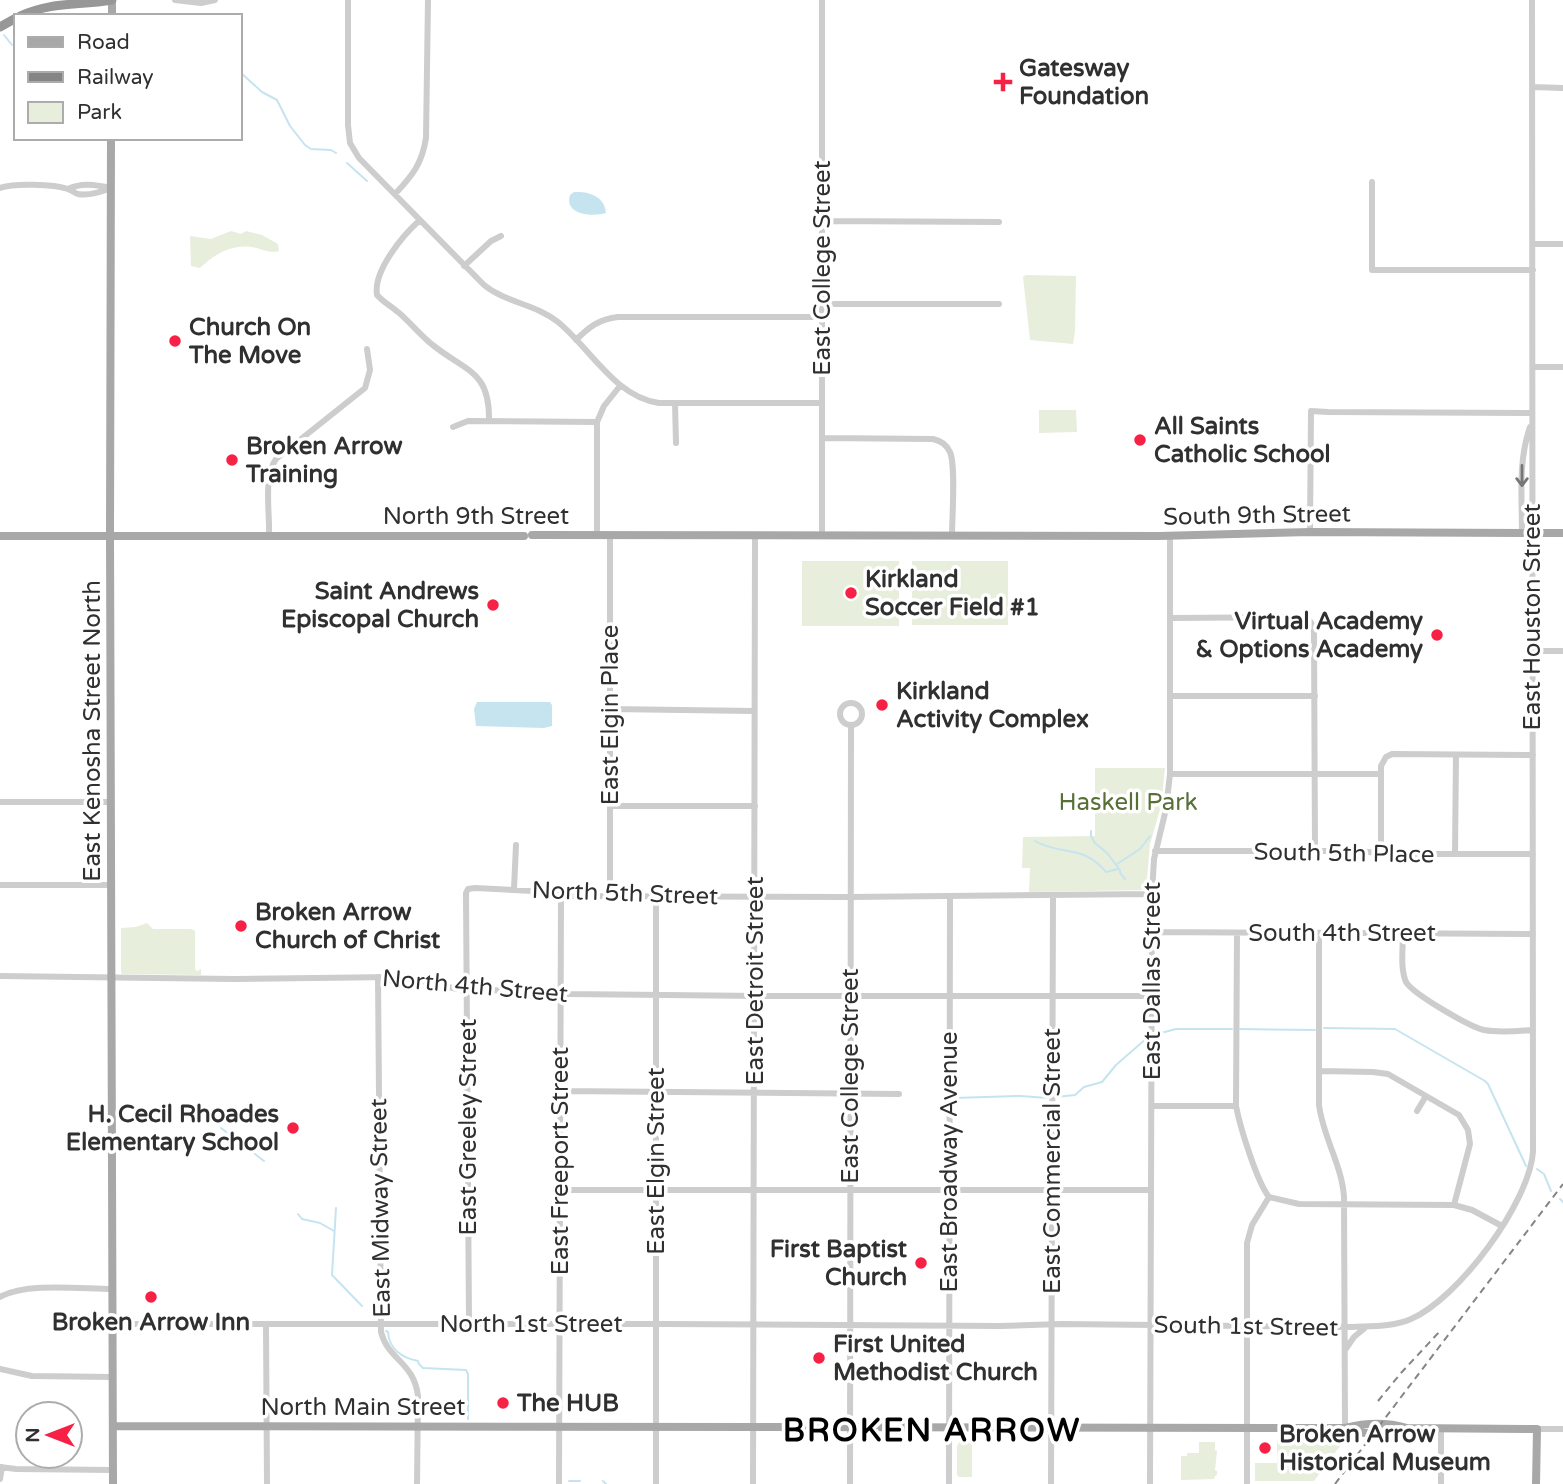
<svg xmlns="http://www.w3.org/2000/svg" width="1563" height="1484" viewBox="0 0 1563 1484" font-family="'Varela Round',sans-serif">
  <style>
    .green { fill: #e7eedc }
    .water { fill: #c6e4f0 }
    .lines { fill: none; stroke-linecap: round; stroke-linejoin: round }
    .stream { stroke: #c6e4f0; stroke-width: 2 }
    .minor { stroke: #cdcdcd; stroke-width: 6 }
    .major { stroke: #a8a8a8; stroke-width: 8 }
    .highway { stroke: #979797; stroke-width: 9 }
    .rail { stroke: #858585; stroke-width: 2; stroke-dasharray: 7 5; stroke-linecap: butt }
    .oneway { stroke: #777 }
    .poi-dot { fill: #f72146; stroke: #fff; stroke-width: 2.5 }
    .labels { text-anchor: middle; stroke-width: 7; stroke-linejoin: round; paint-order: stroke }
    .poi-label { font-size: 24px; font-weight: bold; fill: #303030; stroke: #fff; text-anchor: start }
    .street-label { font-size: 24px; fill: #303030; stroke: #fff }
    .park-label { font-size: 24px; fill: #587038; stroke: #fff }
    .district-label { font-size: 32px; font-weight: bold; letter-spacing: 2px; fill: #000; stroke: #fff }
  </style>
  <rect width="100%" height="100%" fill="#fff"/>
  <path class="green" d="M231,231L241,234L246,231L262,235L278,244L279,251C269,254 261,248 251,247C232,244 213,255 200,268L191,266L190,236L211,239Z
    M1026,275L1076,276L1075,331L1073,344L1030,340L1023,277Z
    M1039,410H1076L1077,432L1039,433Z
    M802,561H899V626H802Z
    M912,561H1008V625H912Z
    M1095,768H1165L1161,806L1150,844L1146,890L1029,892L1030,868H1022L1023,837L1095,836Z
    M147,923L153,929H191L195,931V969L197,971L201,969V975L122,974L121,971V928L136,927Z
    M960,1441H972V1477H959L957,1475V1446Z
    M1199,1442H1215V1450L1217,1451L1215,1470L1217,1471V1475L1215,1476L1214,1479L1181,1480V1456H1187V1453H1199Z
    M1277,1442H1343L1314,1481H1255V1463H1277Z"/>
  <path class="water" d="M574,192C588,191 605,196 606,213C592,217 564,215 570,195Z
    M477,702H550L552,705V726L544,728L476,726L474,709Z"/>
  <g class="lines">
    <path class="stream" d="M174,15L175,16
      M4,35L12,45
      M240,72L262,92L277,100L290,126L305,145L311,149L331,150L336,153
      M347,163L367,181
      M1091,831V836L1095,843L1107,853L1120,870V873L1125,879
      M1035,841C1061,856 1083,844 1106,872L1118,869
      M1117,864L1140,849L1150,836
      M1324,1028L1395,1029L1485,1081L1488,1084L1526,1166
      M1240,1029L1315,1030
      M1157,1034L1176,1029H1232
      M1056,1097L1075,1095L1084,1087L1102,1082L1116,1065L1147,1038
      M953,1098L1020,1096L1048,1098
      M221,1128L264,1161
      M1537,1169L1544,1174L1551,1191
      M1560,1199L1563,1202
      M336,1208L332,1275L362,1306
      M298,1214L302,1219L320,1223L334,1231
      M386,1331L388,1332C389,1349 402,1358 418,1361L419,1364L423,1368L466,1370L468,1374V1419
      M569,1481H580
      M603,1481L606,1484"/>
    <path class="minor" d="M175,0L201,3L215,0
      M348,0V125L350,143L359,158L484,285C506,303 536,304 558,322C590,348 615,397 659,403H822
      M1532,87L1563,88
      M1372,182V270H1533
      M0,188C13,183 54,184 68,189C72,190 74,193 78,194C89,196 101,192 111,188
      M68,189C82,182 96,185 111,188
      M395,194C412,176 422,164 426,138L428,0
      M420,220C403,235 373,271 377,295C383,302 391,306 398,312C411,323 421,336 434,346C467,372 490,371 489,421
      M822,221L999,222
      M1533,244H1563
      M464,266L491,241L501,236
      M822,304H999
      M576,340C589,327 599,319 618,317H822
      M1533,367H1563
      M675,403L676,443
      M453,427L468,421L597,422
      M822,438L933,439C941,441 946,444 950,452C956,466 952,518 952,536
      M1310,532L1311,411L1328,412L1532,413
      M1523,533H1522C1522,498 1518,461 1530,427
      M269,535C270,513 263,477 276,459L365,388L370,370L367,349
      M597,535V422L604,406L620,386
      M822,536V0
      M1170,618L1303,617C1310,619 1313,624 1314,632L1315,852
      M1532,651H1563
      M1170,696H1315
      M840 714a11 11 0 1 1 22 0a11 11 0 1 1-22 0Z
      M610,709L754,711
      M1170,774H1380
      M0,802H111
      M610,806H755
      M1155,851H1358L1389,854H1533
      M1381,853V766L1386,757L1392,754L1533,755
      M1455,854L1456,755
      M0,885H111
      M514,889L516,845
      M610,896V535
      M1152,932L1533,934
      M1237,933L1236,1106C1240,1127 1257,1182 1269,1197L1252,1225L1247,1243V1484
      M1319,933V1105C1323,1137 1342,1165 1344,1197L1345,1428
      M1403,933C1403,948 1400,968 1406,982C1413,994 1470,1027 1484,1030C1500,1033 1517,1031 1533,1030
      M0,976L234,979L393,977L418,980L457,989L553,992L568,994L761,996H1152
      M378,977L381,1332C388,1360 414,1362 418,1396L417,1484
      M1320,1071L1373,1072L1388,1074L1459,1115L1468,1130L1470,1144L1454,1205
      M560,1091L899,1094
      M1152,1106H1236
      M1417,1111L1426,1096
      M560,1190H1151
      M1269,1197L1299,1204L1454,1205L1472,1210L1502,1226
      M0,1297C26,1282 82,1289 112,1289
      M469,1323L466,893L468,889L475,888L553,892L567,896L850,897L1152,894
      M112,1324H663L1000,1326L1061,1324L1352,1327C1372,1326 1393,1327 1411,1319C1459,1298 1529,1203 1533,1152L1532,0
      M266,1325L267,1484
      M1345,1350L1354,1337L1366,1327
      M0,1369L32,1376L112,1377
      M1537,1429H1563
      M0,1467L16,1469L113,1470
      M0,1479L2,1467
      M559,1484L561,894
      M656,1484V896
      M753,1484L755,536
      M850,1484L851,726
      M949,1484L950,896
      M1051,1484L1053,895
      M1150,1484L1152,894L1154,859L1166,809L1170,774V536
      M1441,1484V1429"/>
    <path class="major" d="M112,16V0
      M111,138L110,535L113,1484
      M1532,533H1563
      M532,535L1159,536L1310,532L1522,533
      M0,536H524
      M113,1426L1345,1428C1365,1423 1386,1422 1407,1428
      M1345,1428C1363,1436 1388,1434 1407,1428L1537,1429L1536,1484"/>
    <path class="highway" d="M20,16C54,1 77,6 112,0
      M0,27L16,18"/>
    <path class="rail" d="M1378,1401L1401,1373L1441,1330
      M1335,1484L1563,1184"/>
  </g>
  <defs><path id="oneway-shaft" d="M-6 0H5M1.5-3L5.5 0L1.5 3" fill="none" stroke-width="1.6" stroke-linecap="round" stroke-linejoin="round" transform="scale(1.75)"/></defs>
  <use class="oneway" href="#oneway-shaft" transform="translate(1522 476) rotate(90)"/>
  <g class="poi-dot">
    <path d="M999.5 71.5h7v7h7v7h-7v7h-7v-7h-7v-7h7z"/>
    <circle cx="175" cy="341" r="7"/>
    <circle cx="1140" cy="440" r="7"/>
    <circle cx="232" cy="460" r="7"/>
    <circle cx="851" cy="593" r="7"/>
    <circle cx="493" cy="605" r="7"/>
    <circle cx="1437" cy="635" r="7"/>
    <circle cx="882" cy="705" r="7"/>
    <circle cx="241" cy="926" r="7"/>
    <circle cx="293" cy="1128" r="7"/>
    <circle cx="921" cy="1263" r="7"/>
    <circle cx="151" cy="1297" r="7"/>
    <circle cx="819" cy="1358" r="7"/>
    <circle cx="503" cy="1403" r="7"/>
    <circle cx="1265" cy="1448" r="7"/>
  </g>
  <g class="labels">
    <g class="poi-label">
      <text x="1019" y="76">Gatesway<tspan x="1019" dy="28">Foundation</tspan></text>
      <text x="189" y="335">Church On<tspan x="189" dy="28">The Move</tspan></text>
      <text x="1154" y="434">All Saints<tspan x="1154" dy="28">Catholic School</tspan></text>
      <text x="246" y="454">Broken Arrow<tspan x="246" dy="28">Training</tspan></text>
      <text x="865" y="587">Kirkland<tspan x="865" dy="28">Soccer Field #1</tspan></text>
      <text x="479" y="599" text-anchor="end">Saint Andrews<tspan x="479" dy="28">Episcopal Church</tspan></text>
      <text x="1423" y="629" text-anchor="end">Virtual Academy<tspan x="1423" dy="28">&amp; Options Academy</tspan></text>
      <text x="896" y="699">Kirkland<tspan x="896" dy="28">Activity Complex</tspan></text>
      <text x="255" y="920">Broken Arrow<tspan x="255" dy="28">Church of Christ</tspan></text>
      <text x="279" y="1122" text-anchor="end">H. Cecil Rhoades<tspan x="279" dy="28">Elementary School</tspan></text>
      <text x="907" y="1257" text-anchor="end">First Baptist<tspan x="907" dy="28">Church</tspan></text>
      <text x="151" y="1330" text-anchor="middle">Broken Arrow Inn</text>
      <text x="833" y="1352">First United<tspan x="833" dy="28">Methodist Church</tspan></text>
      <text x="517" y="1411">The HUB</text>
      <text x="1279" y="1442">Broken Arrow<tspan x="1279" dy="28">Historical Museum</tspan></text>
    </g>
    <g class="street-label">
      <text transform="translate(822 268) rotate(-90)" y="8">East College Street</text>
      <text transform="translate(1257 515) rotate(-1)" y="8">South 9th Street</text>
      <text x="476" y="524">North 9th Street</text>
      <text transform="translate(1532 617) rotate(-90)" y="8">East Houston Street</text>
      <text transform="translate(610 715) rotate(-90)" y="8">East Elgin Place</text>
      <text transform="translate(92 731) rotate(-90)" y="8">East Kenosha Street North</text>
      <text transform="translate(1344 853) rotate(1)" y="8">South 5th Place</text>
      <text transform="translate(625 893) rotate(2)" y="8">North 5th Street</text>
      <text x="1342" y="941">South 4th Street</text>
      <text transform="translate(755 981) rotate(-90)" y="8">East Detroit Street</text>
      <text transform="translate(1152 981) rotate(-90)" y="8">East Dallas Street</text>
      <text transform="translate(475 986) rotate(5)" y="8">North 4th Street</text>
      <text transform="translate(850 1076) rotate(-90)" y="8">East College Street</text>
      <text transform="translate(468 1127) rotate(-90)" y="8">East Greeley Street</text>
      <text transform="translate(560 1161) rotate(-90)" y="8">East Freeport Street</text>
      <text transform="translate(656 1161) rotate(-90)" y="8">East Elgin Street</text>
      <text transform="translate(1052 1161) rotate(-90)" y="8">East Commercial Street</text>
      <text transform="translate(949 1162) rotate(-90)" y="8">East Broadway Avenue</text>
      <text transform="translate(380 1208) rotate(-91)" y="8">East Midway Street</text>
      <text x="531" y="1332">North 1st Street</text>
      <text transform="translate(1246 1326) rotate(1)" y="8">South 1st Street</text>
      <text x="363" y="1415">North Main Street</text>
    </g>
    <g class="park-label">
      <text x="1128" y="810">Haskell Park</text>
    </g>
    <g class="district-label">
      <text x="932" y="1441">BROKEN ARROW</text>
    </g>
  </g>
  <rect x="14" y="14" width="228" height="126" fill="#ffffff" stroke="#acacac" stroke-width="2"/>
  <rect x="28" y="37" width="35" height="10" fill="#a8a8a8" stroke="#acacac" stroke-width="2"/>
  <text x="77" y="49" font-size="21" fill="#303030">Road</text>
  <rect x="28" y="72" width="35" height="10" fill="#858585" stroke="#acacac" stroke-width="2"/>
  <text x="77" y="84" font-size="21" fill="#303030">Railway</text>
  <rect x="28" y="102" width="35" height="21" fill="#e7eedc" stroke="#acacac" stroke-width="2"/>
  <text x="77" y="119" font-size="21" fill="#303030">Park</text>
  <g transform="translate(49 1435) rotate(270)"><circle r="33" fill="#ffffff" stroke="#acacac" stroke-width="2"/>
  <path d="M0-5L12 26L0 18L-12 26Z" fill="#f72146"/>
  <text y="-10" font-size="19" font-weight="bold" text-anchor="middle" fill="#303030">N</text>
  </g>
</svg>
